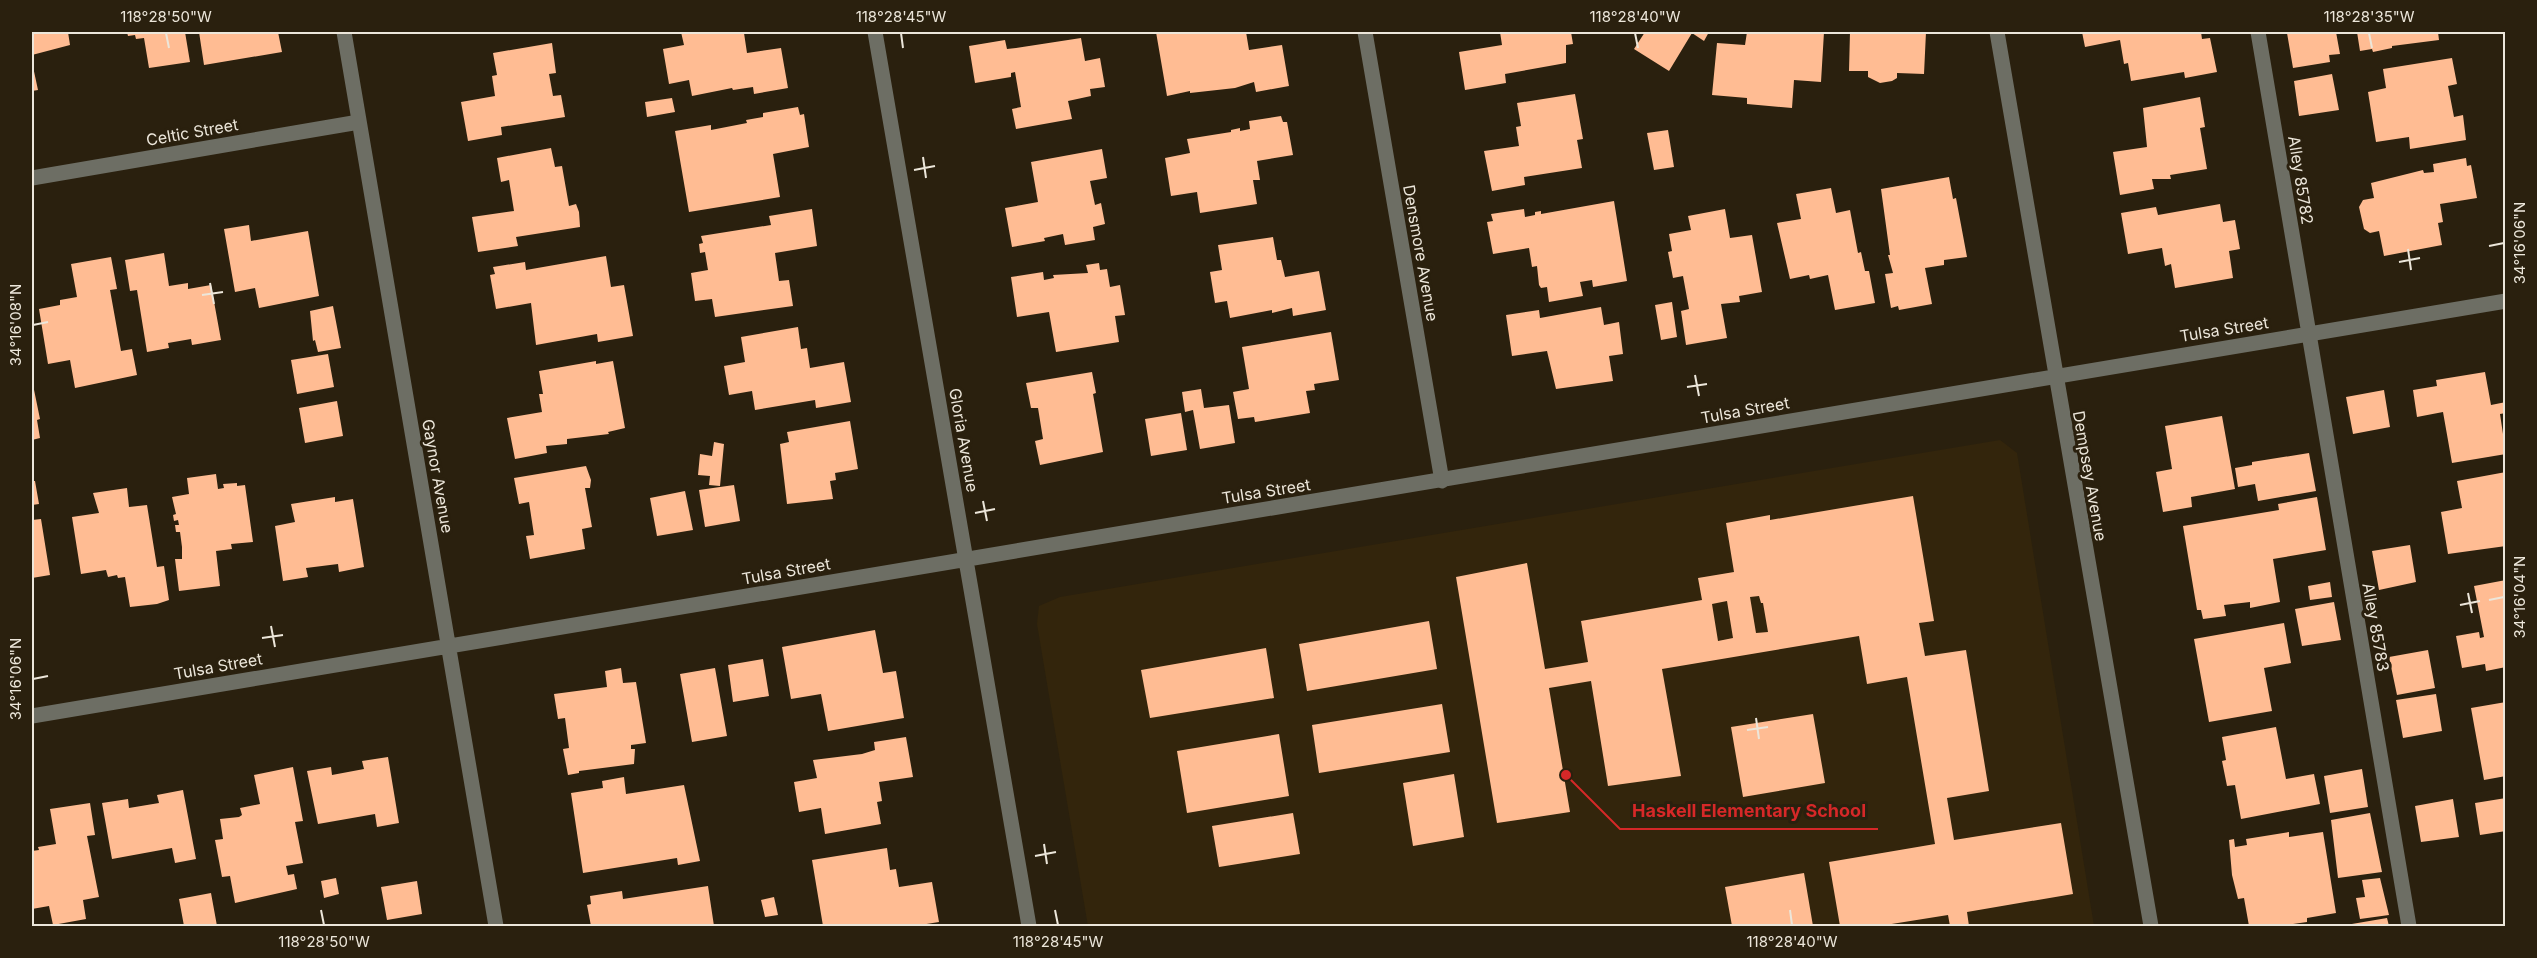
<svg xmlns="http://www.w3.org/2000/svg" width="2537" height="958" viewBox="0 0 2537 958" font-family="Inter,sans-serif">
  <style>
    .built { fill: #33250c }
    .building { fill: #ffbc93; fill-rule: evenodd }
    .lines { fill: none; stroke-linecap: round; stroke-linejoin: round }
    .minor { stroke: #6d6e64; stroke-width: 15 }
    .ticks { fill: none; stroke: #ece6da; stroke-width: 2 }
    .labels { text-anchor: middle; stroke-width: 6; stroke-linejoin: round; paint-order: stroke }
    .street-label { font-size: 16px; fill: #ece6da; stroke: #2a200e }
    .leader { fill: none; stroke: #d62828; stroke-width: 2 }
    .callout-dot { fill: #d62828; stroke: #2a200e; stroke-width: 2 }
    .callout-label { font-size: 18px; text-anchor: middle; font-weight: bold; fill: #d62828; stroke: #2a200e; stroke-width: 6; stroke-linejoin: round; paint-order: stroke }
    .neatline { fill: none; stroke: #ece6da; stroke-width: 2 }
    .ticks-label { font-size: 15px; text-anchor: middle; fill: #ece6da }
  </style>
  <rect width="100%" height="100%" fill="#2a200e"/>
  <path class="built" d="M2000,440L2017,453L2094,926H1088L1037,624L1039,606L1060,597Z"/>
  <path class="building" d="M32,32H68L70,45L32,55Z
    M127,32H185L190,62L149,68L144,38L136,39L135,35L128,36Z
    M199,32H278L282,52L204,65Z
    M681,32H740L744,33L747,53L781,48L788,88L754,94L753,87L733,90L732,88L692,96L689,80L669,84L663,49L684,45Z
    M1156,32H1246L1249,50L1282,45L1289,86L1256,92L1254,82L1235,88L1190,93V91L1167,96Z
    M1500,32H1571L1573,44L1566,45V63L1505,74L1506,83L1465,90L1459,52L1502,45Z
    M1645,32H1709L1704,41L1692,33L1669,71L1634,49Z
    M1747,32H1824L1821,82L1794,80L1792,108L1747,104V98L1712,95L1717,43L1745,45Z
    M1850,32H1926L1924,74L1897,73V78L1892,81L1880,83L1868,77V71H1849Z
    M2082,32H2201L2202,39L2210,38L2217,72L2185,78L2184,72L2131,81L2128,63L2124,64L2120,40L2085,47Z
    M2324,32H2336L2340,54L2329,55L2330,62L2293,68L2287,33Z
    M2357,32H2438L2439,40L2392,46V48L2373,52L2372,49L2360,51Z
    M1081,38L1085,61L1100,58L1105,87L1090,89L1091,96L1068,101L1072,119L1016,129L1012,109L1021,107L1015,72L1011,73V77L975,83L969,46L1005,40L1007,49L1016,48Z
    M552,43L556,73L549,74L553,96L561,95L565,117L501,127L502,135L468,141L461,102L495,96L492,76L497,75L493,53Z
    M2452,58L2457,84L2448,86L2454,117L2463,115L2466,140L2410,149L2409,137L2376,142L2368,92L2386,88L2383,69Z
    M32,62L38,90L32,91Z
    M2332,74L2339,110L2299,116L2294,81Z
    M1575,94L1583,139L1577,140L1582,168L1524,177L1525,185L1492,191L1484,151L1519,146L1516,127L1521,126L1517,103Z
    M2200,97L2205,127L2200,128L2207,169L2170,175L2171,179H2152L2154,189L2120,195L2113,152L2147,147L2143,108Z
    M672,98L675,112L647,117L645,102Z
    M798,107L800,115L804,114L809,147L773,154L780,197L689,212L675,131L711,125V130L747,123L746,120L763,117V113Z
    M1281,116L1283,122H1287L1293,155L1257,161L1260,180H1253L1257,204L1200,213L1197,192L1171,196L1165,158L1190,153L1187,139L1231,132V130L1240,128V131L1250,129L1249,121Z
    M1668,130L1674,167L1654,170L1647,133Z
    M551,148L555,167L562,166L569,206L576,204L579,212L580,227L516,237L518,246L478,252L472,217L514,211L509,180L501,182L497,158Z
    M1102,149L1107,178L1090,181L1095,205L1101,203L1105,224L1093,227L1095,240L1065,245L1063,234L1044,238L1045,241L1012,247L1005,208L1038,202L1031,162Z
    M2466,158L2467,166L2471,165L2477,198L2440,204L2443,222L2438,223L2442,245L2384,256L2379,231L2370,233L2364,229L2359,207L2363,200L2374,198L2371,183L2423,170L2424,173L2434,172L2433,164Z
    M1949,177L1953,199L1956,198L1967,257L1944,260V265L1925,268L1932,304L1899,310L1898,306L1891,308L1885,274L1893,273L1888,255H1890L1881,189Z
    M1831,188L1836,213L1850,210L1858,253L1861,252L1865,271H1869L1875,303L1835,310L1828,275L1810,279L1809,275L1790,279L1777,223L1801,219L1796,194Z
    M1614,201L1627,281L1593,287L1592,280L1580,282L1583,296L1549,302L1547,287L1541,288L1539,285L1537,266L1532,267L1529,248L1493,254L1487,222L1493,221L1491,214L1524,209L1525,217L1535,215V212L1541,211V214Z
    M2220,204L2223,222L2235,220L2240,249L2229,251L2233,278L2175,288L2171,264L2165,266L2162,248L2128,254L2121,213L2156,207L2158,215Z
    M812,209L817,246L775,253L779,281L789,280L793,306L715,317L712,299L695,301L691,273L708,270L705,252L700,253L699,244L703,243L701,236L771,225L769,216Z
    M1725,209L1730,238L1752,235L1762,292L1739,296L1740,302L1721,304L1727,338L1686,345L1681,311L1689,309L1683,276L1673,278L1668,252L1672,251L1669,234L1691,230L1688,216Z
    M249,225L251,241L308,231L319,296L259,308L255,288L235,292L224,229Z
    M1273,237L1277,260H1281L1285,277L1319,271L1326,310L1293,316L1292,308L1272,313V310L1230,318L1227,301L1215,303L1210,272L1222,270L1218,245Z
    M164,253L169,286L188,283V289L211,285L221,340L192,345L191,339L168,343L169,348L147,352L137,290L130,291L125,260Z
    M606,256L611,287L624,285L633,336L598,342L597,334L536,345L531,303L496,309L490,275L495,274L493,267L525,262L526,270Z
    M111,257L117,289L110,290L121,351L132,349L137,375L75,388L70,360L48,364L39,309L60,305V300L77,297L71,264Z
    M1099,263L1100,270L1107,269L1110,287L1120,285L1125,315L1115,316L1119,342L1056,352L1049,312L1017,317L1011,277L1043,272L1044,280L1054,278L1053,275L1088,273L1086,265Z
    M1672,302L1677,337L1661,340L1655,305Z
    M333,306L341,348L318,352L315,340L313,341L310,311Z
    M1601,307L1604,325L1619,322L1623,354L1609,356L1613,381L1556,389L1547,351L1512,356L1506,315L1539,310L1540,318Z
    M798,327L801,349L807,348L810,368L844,362L851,402L816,408L815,400L755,410L752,391L729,395L724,366L745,362L741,337Z
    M1331,332L1339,380L1314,384L1315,390L1306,391L1310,413L1255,422L1254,417L1238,419L1233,392L1249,389L1242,347Z
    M328,354L334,387L297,394L291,360Z
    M596,361V364L613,361L625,428L608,432L609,434L567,439V444L546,446L547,453L515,459L507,418L542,412L539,394H543L539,371Z
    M1092,372L1096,393L1093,394L1103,452L1040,465L1035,441L1043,439L1038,408H1031L1026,383Z
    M2485,372L2491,405L2506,402V413L2500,414L2506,454L2452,463L2443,412L2417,417L2413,390L2437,386L2436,380Z
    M32,380L40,419L37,420L40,438L32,440Z
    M1201,389L1204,408L1229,405L1235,443L1200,449L1193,410L1185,412L1182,392Z
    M2384,390L2390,427L2353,434L2346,397Z
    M337,401L343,436L305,443L299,408Z
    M1181,413L1187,450L1151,456L1145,419Z
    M2222,416L2235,489L2191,497L2192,507L2163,512L2156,472L2172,469L2165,426Z
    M850,421L858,469L835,473L836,480L830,481L833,499L787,504L780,444L789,442L787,432Z
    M714,442L724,444L720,486L709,485L710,476L698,475L700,454L712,456Z
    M2309,453L2316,491L2258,501L2255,484L2238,487L2235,468L2252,465V462Z
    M586,466L591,480L590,488H585L592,527L582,529L585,549L530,559L526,536L534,535L529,502L519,504L514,478Z
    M2506,472V546L2448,554L2441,512L2462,508L2457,481Z
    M216,474L218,489L224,488L223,484L237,483V486L245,485L253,542L231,544L232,549L216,551L220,586L179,591L175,559H182V547L180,532H176L175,525H179L178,520L174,521L173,515L176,514L172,497L189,494L187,478Z
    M32,481H35L39,504L32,505Z
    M734,485L740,521L705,527L699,490Z
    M127,488L129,507L147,505L157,567L164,566L169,600L157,604L130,607L125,577L118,578L117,575L108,577L106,570L81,574L72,517L99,513L93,493Z
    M685,491L693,530L657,536L650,498Z
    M1913,496L1934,621L1919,623L1925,656L1966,650L1989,791L1947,798L1954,840L2061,823L2073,894L1967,912L1969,926H1950L1948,915L1879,926H1840L1829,862L1935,844L1907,677L1867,684L1859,636L1662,669L1681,776L1608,786L1591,681L1549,688L1570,812L1497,823L1456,577L1527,563L1545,669L1588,662L1581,621L1702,600L1698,578L1734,572L1726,523L1770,515V520ZM1759,596L1761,603H1763L1768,632L1756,633L1750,597ZM1727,601L1733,638L1718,641L1712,604Z
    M335,497V502L353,499L364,567L339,572L338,564L306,568L308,577L283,581L275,526L295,522L291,504Z
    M2317,497L2326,550L2273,559L2280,602L2250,608V602L2224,605L2226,616L2203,619L2201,610H2197L2183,526L2279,510L2278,504Z
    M41,519L50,575L32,578V520Z
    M2410,545L2416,582L2379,590L2372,551Z
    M2506,580V667L2486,671L2485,664L2462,668L2456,636L2479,632L2480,638L2484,637L2474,586Z
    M2330,582L2332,597L2310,600L2308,586Z
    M2334,602L2341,640L2302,646L2295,609Z
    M1429,621L1437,669L1307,691L1299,644Z
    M2284,623L2291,663L2264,668L2272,711L2209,722L2194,639Z
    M875,630L883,673L896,671L904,718L828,731L821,694L791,699L782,647Z
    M1266,648L1274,698L1150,718L1141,670Z
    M2428,650L2435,688L2397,695L2389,657Z
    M763,659L769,696L733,702L728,665Z
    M621,668L623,683L636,682L646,743L631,745V749H635L634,764L579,771V773L568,775L563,749L569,748L565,718L558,719L554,694L607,687L605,671Z
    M715,668L727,736L692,742L680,674Z
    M2436,694L2442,731L2403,738L2396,700Z
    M2506,702V776L2484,780L2471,708Z
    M1442,704L1450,752L1319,773L1312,725Z
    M1813,714L1825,783L1743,797L1731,727Z
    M2276,727L2286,779L2314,774L2320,804L2241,819L2235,785L2227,786L2222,761L2226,760L2222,737Z
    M1279,734L1289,796L1187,813L1177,751Z
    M906,737L913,777L879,782L882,801L877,802L881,824L825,834L821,808L799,812L794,782L817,778L813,760L862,754L875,750L874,742Z
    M388,757L399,823L377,827L375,814L318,824L307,771L331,767L332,775L364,769L362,761Z
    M293,767L303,821L295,822L303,863L286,866L288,875L294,874L297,889L235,903L230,876L222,877L215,840L223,839L220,819L239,817L242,815L240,808L260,804L254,775Z
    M2362,769L2368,807L2330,813L2324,776Z
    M1454,774L1464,837L1413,846L1403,783Z
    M624,777L626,794L684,785L700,861L678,865L677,858L583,873L571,793L603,788L602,781Z
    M183,790L196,859L175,863L172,848L112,859L102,803L128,799L129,808L159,803L157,795Z
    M2506,798V831L2480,835L2475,803Z
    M2453,799L2459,837L2421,842L2415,806Z
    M90,803L95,835L87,836L99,897L83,900L86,919L53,925L49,906L32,909V851L39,850L38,847L56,844L50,809Z
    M1293,813L1300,854L1219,867L1212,826Z
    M2370,813L2382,872L2338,878L2331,820Z
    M2289,832V837L2323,832L2336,913L2307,918V922L2278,926H2249L2244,898L2238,899L2232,875L2229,840L2234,839L2235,847L2247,845L2246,839Z
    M887,848L890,870L896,869L899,887L932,882L939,922L914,926H823L812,860Z
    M1804,873L1813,926H1732L1725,887Z
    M336,878L339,894L324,898L321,881Z
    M2380,878L2389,915L2360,919L2356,898L2365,897L2362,880Z
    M417,881L422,914L387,920L381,887Z
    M708,886L714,926H591L587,905L591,904L590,896L622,891L623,899Z
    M211,893L217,926H184L179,899Z
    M774,897L778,915L765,917L761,900Z
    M2387,918L2389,926H2346V925Z"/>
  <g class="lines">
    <path class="minor" d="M344,32L496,926
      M875,32L1029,926
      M1365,32L1442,481
      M1997,32L2151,926
      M2258,32L2409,926
      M32,178L359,122
      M32,716L2506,301"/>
  </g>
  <path class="ticks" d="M166,33L169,48M901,33L903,48M1635,33L1638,48M2369,33L2372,48M923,157L926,178M914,170L935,166M2489,246L2504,243M2408,249L2411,270M2399,262L2420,258M210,283L214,304M202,295L223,292M33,325L48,322M1695,375L1699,396M1687,387L1707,384M983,501L987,521M975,513L995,509M2468,593L2472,613M2489,600L2504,597M2460,605L2480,601M271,626L275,647M262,638L283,635M33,679L48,676M1756,718L1759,739M1747,730L1768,727M1044,844L1047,864M1035,856L1056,852M321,910L324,925M1055,910L1058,925M1790,910L1792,925"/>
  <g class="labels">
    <g class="street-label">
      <text transform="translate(192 132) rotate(-10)" y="6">Celtic Street</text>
      <text transform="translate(2301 180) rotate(81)" y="6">Alley 85782</text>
      <text transform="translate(1421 253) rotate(80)" y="6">Densmore Avenue</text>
      <text transform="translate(2224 329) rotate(-9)" y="6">Tulsa Street</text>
      <text transform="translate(1745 410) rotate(-10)" y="6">Tulsa Street</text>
      <text transform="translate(964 440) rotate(80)" y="6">Gloria Avenue</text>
      <text transform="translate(438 476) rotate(80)" y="6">Gaynor Avenue</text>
      <text transform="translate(2090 476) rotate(80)" y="6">Dempsey Avenue</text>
      <text transform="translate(1266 491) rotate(-9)" y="6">Tulsa Street</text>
      <text transform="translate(786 571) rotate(-10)" y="6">Tulsa Street</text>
      <text transform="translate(2376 627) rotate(80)" y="6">Alley 85783</text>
      <text transform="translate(218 666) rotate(-10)" y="6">Tulsa Street</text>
    </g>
  </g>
  <path class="leader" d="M1566 775L1620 829H1878"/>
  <circle class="callout-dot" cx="1566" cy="775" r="6"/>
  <g class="callout-label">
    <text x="1749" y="817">Haskell Elementary School</text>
  </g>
  <rect width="2537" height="958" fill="none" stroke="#2a200e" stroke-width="66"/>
  <rect x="33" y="33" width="2471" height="892" class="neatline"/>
  <g class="ticks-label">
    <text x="166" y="22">118°28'50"W</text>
    <text x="901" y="22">118°28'45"W</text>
    <text x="1635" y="22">118°28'40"W</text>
    <text x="2369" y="22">118°28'35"W</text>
    <text transform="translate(2520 243) rotate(-90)" y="5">34°16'06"N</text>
    <text transform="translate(16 325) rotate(-90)" y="5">34°16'08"N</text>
    <text transform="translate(2520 597) rotate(-90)" y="5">34°16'04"N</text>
    <text transform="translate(16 679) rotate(-90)" y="5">34°16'06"N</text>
    <text x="324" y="947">118°28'50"W</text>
    <text x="1058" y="947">118°28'45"W</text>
    <text x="1792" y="947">118°28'40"W</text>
  </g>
</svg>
